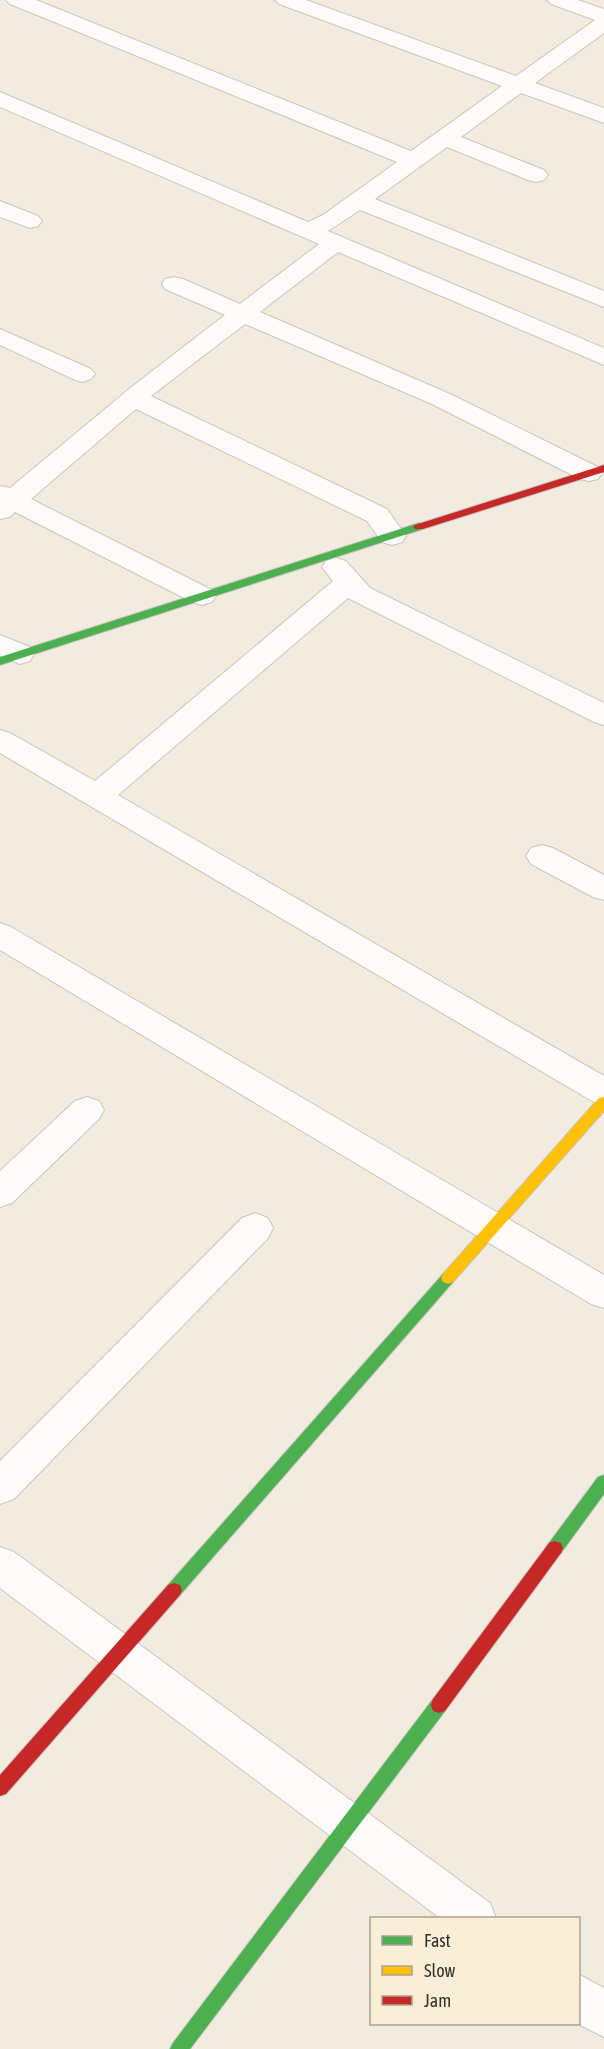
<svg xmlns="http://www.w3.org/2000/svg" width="604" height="2049" viewBox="0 0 604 2049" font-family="'Asap Condensed',sans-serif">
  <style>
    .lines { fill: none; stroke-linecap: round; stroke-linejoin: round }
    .street-casing { stroke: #cac5bc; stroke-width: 2 }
    .fast-casing { stroke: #cac5bc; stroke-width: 2 }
    .slow-casing { stroke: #cac5bc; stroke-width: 2 }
    .jam-casing { stroke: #cac5bc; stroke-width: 2 }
    .street { fill: #fdfcfa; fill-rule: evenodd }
    .fast { fill: #4caf50; fill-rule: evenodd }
    .slow { fill: #ffc107; fill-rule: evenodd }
    .jam { fill: #c62828; fill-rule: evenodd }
  </style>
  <rect width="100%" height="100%" fill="#f2ece0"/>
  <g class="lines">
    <defs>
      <path id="street" d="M6,0H36L411,151L502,86L279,4L275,0H306L516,76L595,20L551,4L547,0H578L604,9V33L535,83L604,108V123L521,93L461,137L544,170L548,175L544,180L536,182L528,180L447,147L375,199L604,291V307L360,210L328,231L604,348V365L338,252L260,312L450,394L598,467L602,473L598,479L589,481L580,479L432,404L245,324L151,396L387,509L406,536L402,542L392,545L382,542L367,521L136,409L31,499L212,590L216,596L212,602L202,605L192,602L15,512L10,517L0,519V486L10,488L134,385L225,315L165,289L162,284L165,279L174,277L183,279L240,304L319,244L0,107V92L308,222L323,215L397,162L10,4Z
        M0,201L38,216L42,221L38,226L30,228L0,217Z
        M0,329L91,369L95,374L91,379L82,382L73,379L0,345Z
        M336,558L346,561L370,588L604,703V725L594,722L348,598L118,795L604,1076V1105L592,1101L0,753V730L10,733L95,781L333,581L322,567L326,561Z
        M0,635L30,647L34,654L30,661L20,664L0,656Z
        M542,845L553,848L604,875V900L593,897L531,864L526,856L531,848Z
        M0,923L11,927L604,1275V1308L591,1304L0,950Z
        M87,1097L99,1101L104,1110L99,1119L12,1203L0,1207V1171L75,1101Z
        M255,1213L268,1218L273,1228L268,1238L14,1499L0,1504V1461L242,1218Z
        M0,1547L14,1552L490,1903L496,1918H440L0,1588Z
        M578,1974L604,1988V2037L578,2024Z"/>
      <path id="fast" d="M419,523L423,525V529L0,665V657Z
        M448,1272L453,1274L455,1278L453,1282L180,1595L174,1597L168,1595L166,1590L168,1585L443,1274Z
        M604,1475V1494L561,1553L555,1555L549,1553L547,1548L549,1543L598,1477Z
        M439,1697L445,1699L447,1705L445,1711L190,2049H170L173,2043L433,1699Z"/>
      <path id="slow" d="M604,1097V1111L453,1282L448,1284L443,1282L441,1278L443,1274L599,1098Z"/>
      <path id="jam" d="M604,465V472L423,529H415L413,527L415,525Z
        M555,1541L561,1543L563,1548L561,1553L445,1711L439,1713L433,1711L431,1705L433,1699L549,1543Z
        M174,1583L180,1585L182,1590L180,1595L6,1794L0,1796V1775L168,1585Z"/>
    </defs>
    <use href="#street" class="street-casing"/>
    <use href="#fast" class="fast-casing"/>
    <use href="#slow" class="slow-casing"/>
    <use href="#jam" class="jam-casing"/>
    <use href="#street" class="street"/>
    <use href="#fast" class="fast"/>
    <use href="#slow" class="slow"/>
    <use href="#jam" class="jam"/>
  </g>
  <rect x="370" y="1917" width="210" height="108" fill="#f9efd9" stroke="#aaa392" stroke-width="1.5"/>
  <rect x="382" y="1936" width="30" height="9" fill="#4caf50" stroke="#aaa392" stroke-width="1.5"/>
  <text x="424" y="1947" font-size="18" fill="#343027">Fast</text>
  <rect x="382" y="1966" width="30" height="9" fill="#ffc107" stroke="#aaa392" stroke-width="1.5"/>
  <text x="424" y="1977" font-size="18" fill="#343027">Slow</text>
  <rect x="382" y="1996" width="30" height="9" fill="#c62828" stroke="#aaa392" stroke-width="1.5"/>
  <text x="424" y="2007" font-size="18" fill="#343027">Jam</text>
</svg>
